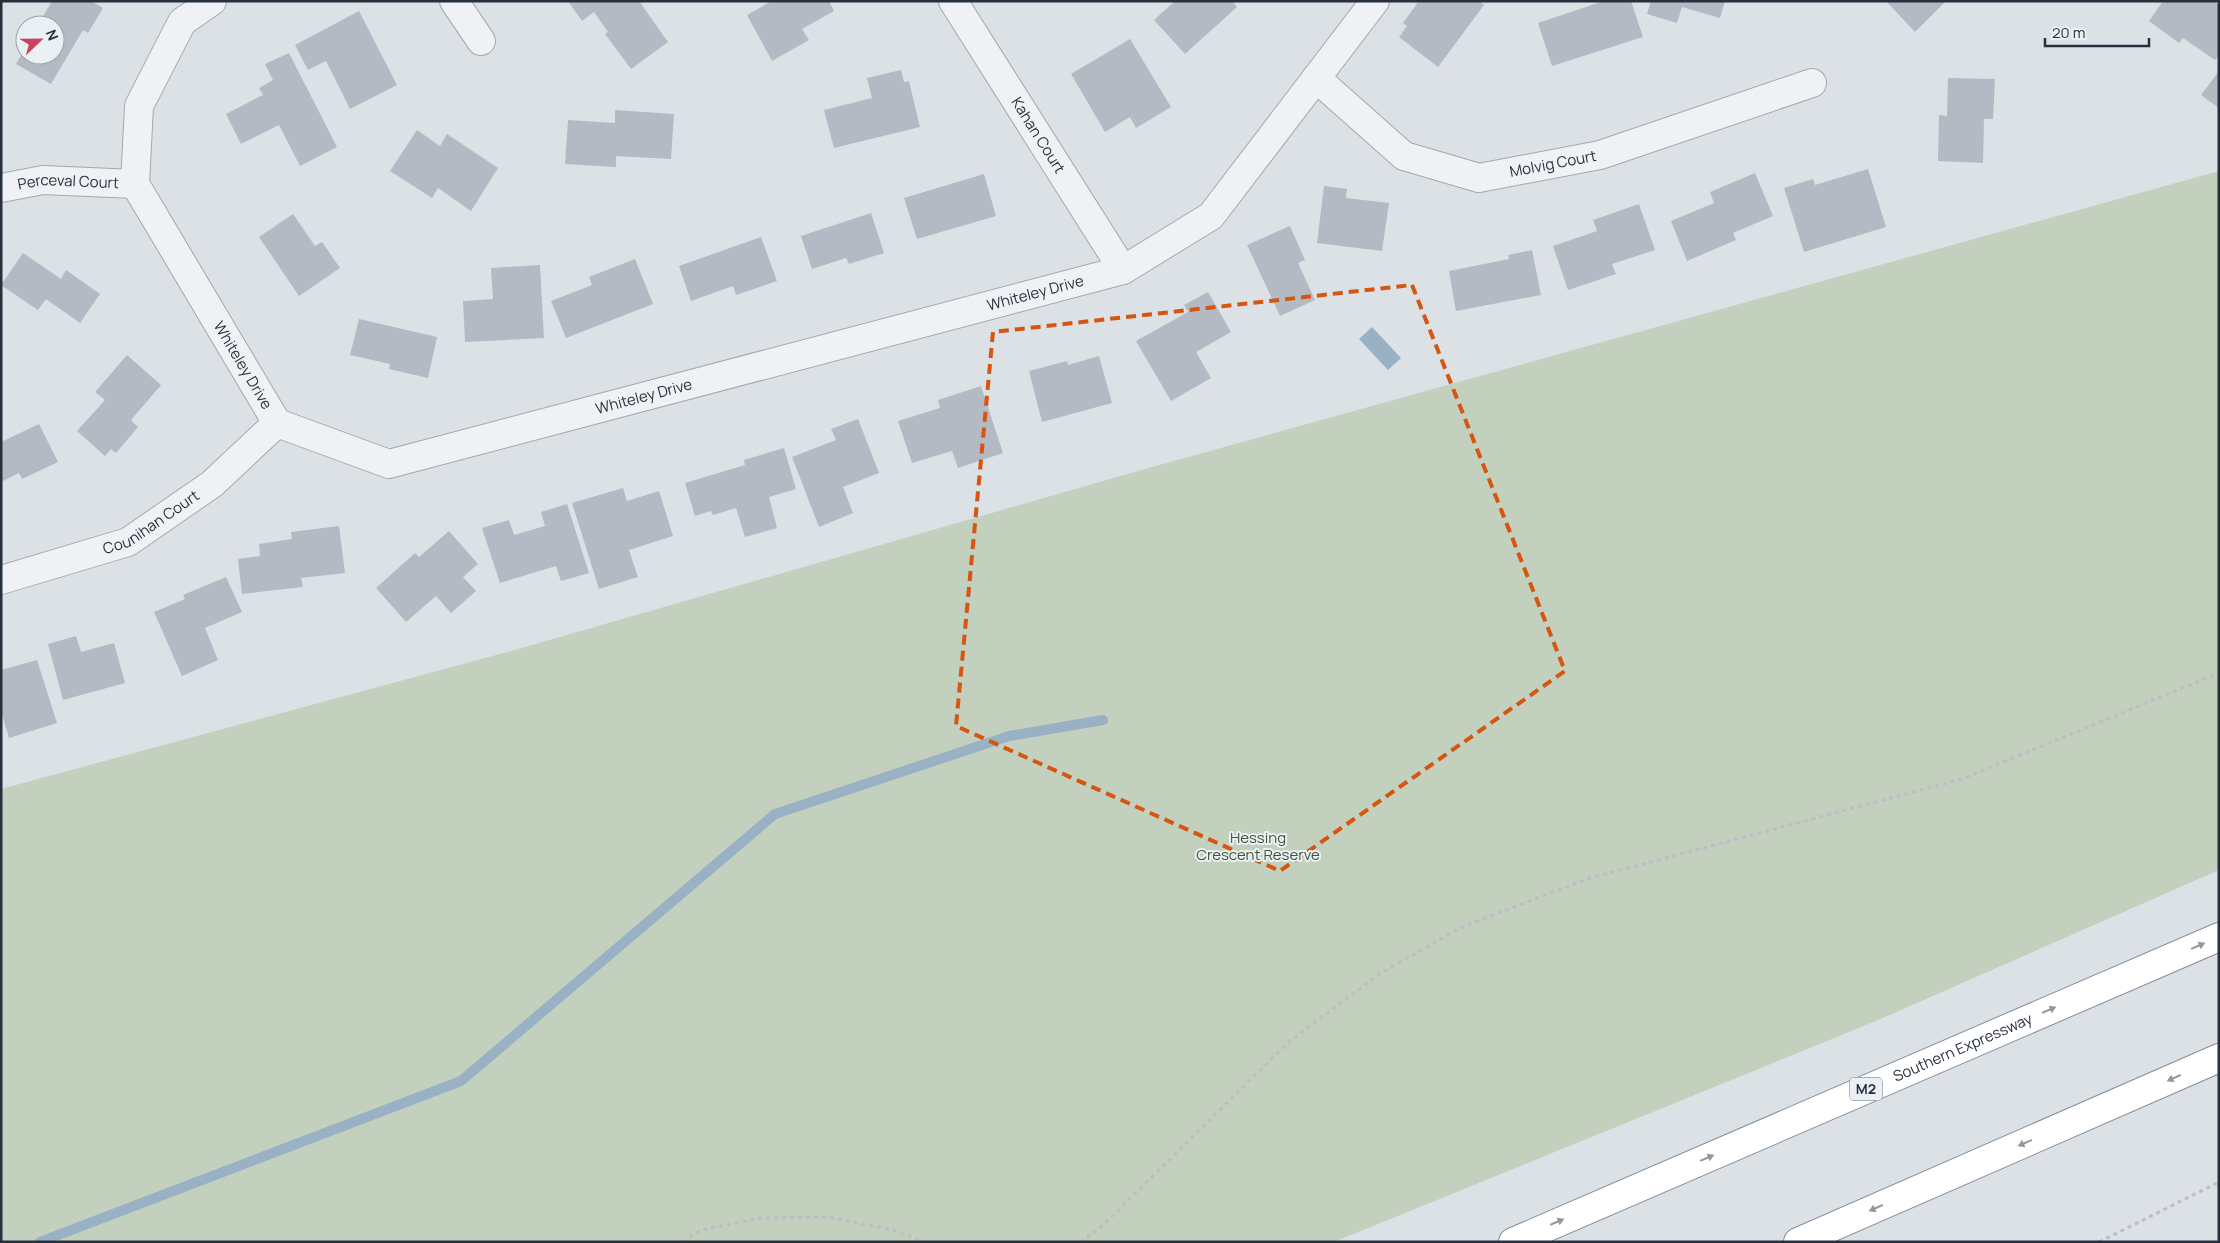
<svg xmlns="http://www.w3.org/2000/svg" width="2220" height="1243" viewBox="0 0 2220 1243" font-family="Manrope,sans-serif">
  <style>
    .green { fill: #c3d0be }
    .water { fill: #98b1c5 }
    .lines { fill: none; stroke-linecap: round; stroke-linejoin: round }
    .stream { stroke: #98b1c5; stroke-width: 10 }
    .building { fill: #b4bac3 }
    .minor-casing { stroke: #a2a8b0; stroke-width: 30 }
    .motorway-casing { stroke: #848f9c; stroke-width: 30 }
    .path { stroke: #bbbfc5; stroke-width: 3; stroke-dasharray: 4 4; stroke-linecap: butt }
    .minor { stroke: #eff1f5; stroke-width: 28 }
    .motorway { stroke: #fff; stroke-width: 28 }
    .oneway { fill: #93989e }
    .marked { fill: none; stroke: #d55511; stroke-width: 4; stroke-dasharray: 10 6; stroke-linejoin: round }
    .labels { text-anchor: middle; stroke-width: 4; stroke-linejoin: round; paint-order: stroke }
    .shield { fill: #ebf0f4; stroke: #626a73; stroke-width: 1 }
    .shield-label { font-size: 14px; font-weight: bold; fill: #27303c }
    .street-label { font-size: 15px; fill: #27303c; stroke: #ebf0f4 }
    .park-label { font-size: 15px; fill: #3d5734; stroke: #ebf0f4 }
  </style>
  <rect width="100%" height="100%" fill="#dce1e6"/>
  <path class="green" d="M2219,171V870L1876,1021L1334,1242H1V789L511,651L1145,469Z"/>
  <path class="water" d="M1372,327L1401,358L1388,370L1359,339Z"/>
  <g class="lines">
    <path class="stream" d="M40,1242L461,1081L775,814L1009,736L1103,720"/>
  </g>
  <path class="building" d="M52,1H91L103,8L88,33L83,30L51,84L16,64L25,49V55H55V25H38Z
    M568,1H639L668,42L631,69L605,34L608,32L594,12L582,21Z
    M772,1H829L834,11L802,29L809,40L772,61L747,15Z
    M1175,1H1232L1237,7L1185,54L1154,20Z
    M1419,1H1480L1484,5L1438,67L1399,37L1407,26L1403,23Z
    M1604,1H1631L1643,37L1552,66L1538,23Z
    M1651,1H1725L1720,18L1682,7L1677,23L1647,14Z
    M1886,1H1946L1915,32Z
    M2163,1H2214L2219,5V55L2215,60L2183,38L2179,43L2149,21Z
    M359,11L397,85L350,109L326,61L308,70L295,45Z
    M1130,39L1171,107L1136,128L1130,117L1105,132L1071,74Z
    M289,53L337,147L300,166L279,125L241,144L226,114L263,95L259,88L273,80L265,64Z
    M901,70L904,82L909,81L920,127L834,148L824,110L872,98L867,78Z
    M2219,71V108L2201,95Z
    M1948,78L1995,79L1993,119H1984L1983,163L1938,161L1939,115L1947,116Z
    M615,110L674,114L671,159L616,156V167L565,164L568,120L615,123Z
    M417,130L440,146L447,134L498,168L471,211L438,188L432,198L390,171Z
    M1868,169L1886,227L1804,252L1784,188L1813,179L1815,185Z
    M1755,173L1773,216L1733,233L1736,240L1687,261L1671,221L1714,203L1710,192Z
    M984,174L996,216L917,239L904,198Z
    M1324,186L1347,189L1346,198L1389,203L1382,251L1317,243Z
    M1639,204L1655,250L1612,264L1616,274L1568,290L1553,246L1597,231L1593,220Z
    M871,213L884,253L849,264L846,258L812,269L801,236Z
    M293,214L315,246L322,242L340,268L299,296L259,237Z
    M1290,226L1305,260L1298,263L1315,300L1280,316L1247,245Z
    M761,237L777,281L736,295L733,286L691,301L679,266Z
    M1532,250L1541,295L1456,311L1449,271L1509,259L1508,255Z
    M23,253L61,279L66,270L100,294L80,323L46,299L38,310L1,285Z
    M635,259L653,304L566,338L551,301L592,285L589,277Z
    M540,265L544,338L465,342L463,301L493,299L491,268Z
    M1208,292L1231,332L1196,352L1211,378L1171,401L1136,341L1188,312L1184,305Z
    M359,319L437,337L428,378L389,369L390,364L350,355Z
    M127,355L161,385L131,420L138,427L116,453L111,449L105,456L77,431L105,400L95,392Z
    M1099,356L1112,403L1042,422L1029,371L1067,361L1068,365Z
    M981,386L1003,453L958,468L952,451L912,463L898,421L940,408L938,400Z
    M858,419L879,473L843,487L853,513L819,527L792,457L836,440L831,429Z
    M39,424L58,462L22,479L19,473L1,482V442Z
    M784,448L796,489L769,497L777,528L745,537L736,508L713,515L711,511L695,516L685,483L745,465L744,460Z
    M623,488L627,501L659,491L673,536L629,550L638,577L599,589L572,503Z
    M567,504L589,573L561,581L556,566L500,583L482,528L509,520L514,535L545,526L541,512Z
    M339,526L345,573L301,578L303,587L242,594L238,559L260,556L259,544L292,539L291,532Z
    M449,531L478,564L463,577L476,591L451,613L436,596L406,622L376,588L415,553L419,557Z
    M226,577L242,612L205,628L218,660L182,676L154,612L185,599L183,595Z
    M76,636L81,652L114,643L125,683L63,700L48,644Z
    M37,660L57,723L9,738L1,711V670Z"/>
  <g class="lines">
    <defs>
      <g id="minor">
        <path id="s1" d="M212,1L182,22L139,106L135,184L277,423L389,464L1123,270L1211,216L1375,1"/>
        <path d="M454,1L481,41"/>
        <path id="s2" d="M953,1L1123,270"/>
        <path id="s3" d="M1316,78L1404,156L1479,178L1600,155L1812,83"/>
        <path id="s4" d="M1,188L43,180L135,184"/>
        <path id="s5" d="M1,580L128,542L212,484L277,423"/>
      </g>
      <g id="motorway">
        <path id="s6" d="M1513,1242L2219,937"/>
        <path d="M1798,1242L2219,1058"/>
      </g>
    </defs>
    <use href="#minor" class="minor-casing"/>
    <use href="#motorway" class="motorway-casing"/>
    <path class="path" d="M683,1242L701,1230L761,1218L828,1217L893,1230L924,1242
      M1080,1242L1102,1226L1290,1041L1381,973L1462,927L1587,879L1962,779L2219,673
      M2099,1242L2219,1182"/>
    <use href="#minor" class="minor"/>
    <use href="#motorway" class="motorway"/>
  </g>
  <defs><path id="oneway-solid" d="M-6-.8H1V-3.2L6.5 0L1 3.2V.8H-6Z" transform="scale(1.25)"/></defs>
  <g class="oneway">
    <use href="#oneway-solid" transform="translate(2198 946) rotate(-23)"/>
    <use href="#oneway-solid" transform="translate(2049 1010) rotate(-23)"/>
    <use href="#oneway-solid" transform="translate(2174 1078) rotate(156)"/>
    <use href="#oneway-solid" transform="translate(2025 1143) rotate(156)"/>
    <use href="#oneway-solid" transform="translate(1707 1158) rotate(-23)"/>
    <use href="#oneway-solid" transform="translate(1876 1208) rotate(156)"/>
    <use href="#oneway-solid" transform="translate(1557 1222) rotate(-23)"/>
  </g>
  <path class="marked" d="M1412,285L1565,671L1280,871L956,726L993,332Z"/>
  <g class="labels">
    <rect class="shield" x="1850" y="1077.5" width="32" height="23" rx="4"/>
    <g class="shield-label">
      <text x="1866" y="1094">M2</text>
    </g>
    <g class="street-label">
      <text dy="5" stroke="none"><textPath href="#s2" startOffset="159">Kahan Court</textPath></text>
      <text dy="5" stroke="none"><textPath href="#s3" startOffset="271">Molvig Court</textPath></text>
      <text dy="5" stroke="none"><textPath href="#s4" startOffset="68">Perceval Court</textPath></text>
      <text dy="5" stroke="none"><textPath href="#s1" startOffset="1275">Whiteley Drive</textPath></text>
      <text dy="5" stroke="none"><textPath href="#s1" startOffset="420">Whiteley Drive</textPath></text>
      <text dy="5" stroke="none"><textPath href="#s1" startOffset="870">Whiteley Drive</textPath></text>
      <text dy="5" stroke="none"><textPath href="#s5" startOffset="162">Counihan Court</textPath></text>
      <text dy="5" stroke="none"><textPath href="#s6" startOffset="490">Southern Expressway</textPath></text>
    </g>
    <g class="park-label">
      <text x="1258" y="843">Hessing<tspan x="1258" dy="17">Crescent Reserve</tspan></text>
    </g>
  </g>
  <rect width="2220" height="1243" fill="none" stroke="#27303c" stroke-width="5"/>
  <g transform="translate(40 40) rotate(68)"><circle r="24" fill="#ebf0f4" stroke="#9da3aa"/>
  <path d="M0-4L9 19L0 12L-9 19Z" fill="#c94360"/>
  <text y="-8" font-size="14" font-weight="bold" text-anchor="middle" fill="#27303c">N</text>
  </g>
  <path d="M2045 38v8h104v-8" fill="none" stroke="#27303c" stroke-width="2.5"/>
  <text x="2052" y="38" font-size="15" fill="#27303c" stroke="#ebf0f4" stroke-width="4" paint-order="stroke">20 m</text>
</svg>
